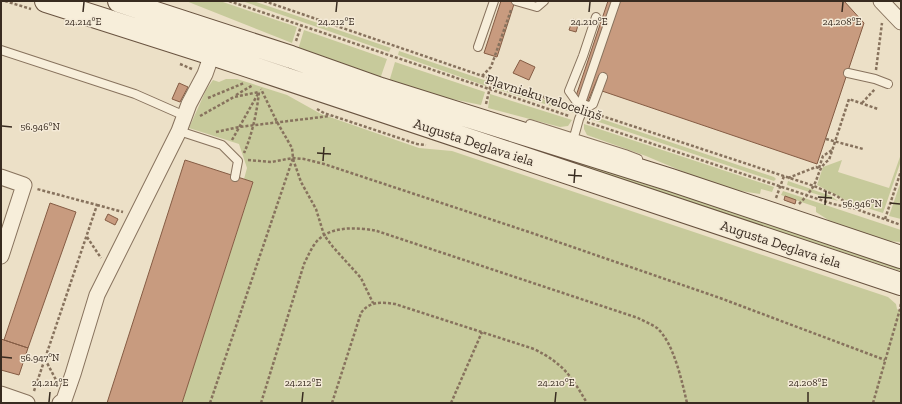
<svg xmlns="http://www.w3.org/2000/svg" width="902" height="404" viewBox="0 0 902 404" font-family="'Zilla Slab',serif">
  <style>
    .green { fill: #c7ca9b }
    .building { fill: #c89b7f; stroke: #855c44 }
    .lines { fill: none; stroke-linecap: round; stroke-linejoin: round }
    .service-casing { stroke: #87725d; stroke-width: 10 }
    .minor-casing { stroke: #87725d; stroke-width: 17 }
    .secondary-casing { stroke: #695340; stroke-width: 24 }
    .path { stroke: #87725d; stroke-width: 2.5; stroke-dasharray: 3 2; stroke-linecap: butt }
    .service { stroke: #f7eeda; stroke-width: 8 }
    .minor { stroke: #f7eeda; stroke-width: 15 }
    .secondary { stroke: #f7eeda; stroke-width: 22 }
    .ticks { fill: none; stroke: #382b20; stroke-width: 1.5 }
    .labels { text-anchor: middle; stroke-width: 3; stroke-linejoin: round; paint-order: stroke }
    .street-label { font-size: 14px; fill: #382b20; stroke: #f4ead7 }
    .ticks-label { font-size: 10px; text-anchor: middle; fill: #382b20; stroke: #f4ead7; stroke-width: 3; stroke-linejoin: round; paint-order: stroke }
  </style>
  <rect width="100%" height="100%" fill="#ece0c7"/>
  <path class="green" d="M186,1H220L297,27L292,43Z
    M242,1H253L391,48L389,52Z
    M304,30L387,59L380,79L297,53Z
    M399,51L487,81L488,82L486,86L398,55Z
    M395,62L485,92L481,105L418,92L389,82Z
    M294,67L901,266V271L292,73Z
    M226,79H237L287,95L321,114L419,148L452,151L888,297L896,304L897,309L901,312V403H182L253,183L244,179L247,168L239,144L189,128L206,90L213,80L219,82Z
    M493,83L573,109L574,113L493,88Z
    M490,94L572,120L568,126L560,127L488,108Z
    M587,114L774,177L776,179L774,181L587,118L586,115Z
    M584,124L774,187L772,192L761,189L760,194L722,188L646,156L587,135L584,129Z
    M901,154V161L883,213L851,203L817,185L823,167L842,160L838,172L889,188Z
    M788,181L831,196L838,201L787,185Z
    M901,181V219L889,216Z
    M783,191L901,230V242L884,241L839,227L816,212V207L781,195Z"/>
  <path class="building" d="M501,1H515L497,57L484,53Z
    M608,1H844L864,23L817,164L602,91L606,78L599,75L588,101L576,96Z
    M573,19L579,22L576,32L569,30Z
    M520,60L535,67L529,80L513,73Z
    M179,83L188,87L180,102L172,99Z
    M185,160L253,182L182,403H107Z
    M785,196L796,200L795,204L784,200Z
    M50,203L76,212L28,348L4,340Z
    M108,214L118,219L115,225L105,220Z
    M1,339L28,348L19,375L1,370Z"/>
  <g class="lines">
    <defs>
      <path id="service" d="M516,1L537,7L544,1
        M478,47L494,1
        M1,50L135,94L185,116
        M848,73L875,79L888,84
        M581,103L616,1
        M588,106L576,101L569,91L583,56L596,17
        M530,124L625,154L638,159
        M179,131L222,145L238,161L235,177
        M574,137L579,119L583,110L593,104L603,77"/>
      <path id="minor" d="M881,1L901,22
        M1,177L24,185L1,256
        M1,394L27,403
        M60,403L64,400L73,374L97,295L179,131L189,104L205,74L212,54"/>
      <path id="secondary" d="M46,1L212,54L901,284
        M119,1L291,57L381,89L671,180L901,257"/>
    </defs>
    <use href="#service" class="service-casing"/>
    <use href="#minor" class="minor-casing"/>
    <use href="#secondary" class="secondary-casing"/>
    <path class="path" d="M5,1L31,9
      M229,1L569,116
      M264,1L564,104
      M296,41L301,26
      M180,64L192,69
      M876,70L882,23
      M482,76L491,67L511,10
      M236,95L253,85
      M208,98L244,83
      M862,103L875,89
      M486,104L492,79
      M317,109L324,113L417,144L426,145
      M596,114L814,186L837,196L853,208L901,225
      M200,116L234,97L259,92C257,112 252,135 244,153
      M587,122L833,204L851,208
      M216,132L239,127L330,116
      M826,139L863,149
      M232,140L259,92
      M293,159L301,182L316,209L324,235L333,247L361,278L373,303
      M248,160L271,162L293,158L304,159L324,164L532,233L720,298L885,360
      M819,168L823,156L832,150
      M788,178L816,167L821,169
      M776,198L784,176
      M799,204C804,199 809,193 813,187C819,177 818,167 829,160L849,99L878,109
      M97,205L123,212
      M885,219L901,171
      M87,237L101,258
      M45,359L56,380
      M34,391L97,205L37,189
      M210,403L293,158L292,148L277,122L261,89
      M261,403L304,264C307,258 310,251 314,245C327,225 357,227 377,231L638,318C644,321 651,324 657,328C674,343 682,382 687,403
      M332,403L361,313C369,301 382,302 395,304L534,349C564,364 571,376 587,403
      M451,403L482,332
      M873,403L900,309L901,303"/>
    <use href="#service" class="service"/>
    <use href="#minor" class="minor"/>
    <use href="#secondary" class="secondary"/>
  </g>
  <path class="ticks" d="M83,12L84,2M336,12L337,2M589,12L590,2M842,12L843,2M2,126L12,127M317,153L331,154M323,161L324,147M568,175L582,176M574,183L575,169M818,197L832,198M890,203L900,204M825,205L826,191M2,357L12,358M49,402L50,392M302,402L303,392M555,402L556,392M808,402V392"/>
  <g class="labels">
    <g class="street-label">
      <text transform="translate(544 97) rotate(18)" y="5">Pļavnieku veloceliņš</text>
      <text transform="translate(474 142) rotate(18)" y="5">Augusta Deglava iela</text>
      <text transform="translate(781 244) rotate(18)" y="5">Augusta Deglava iela</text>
    </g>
  </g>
  <g class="ticks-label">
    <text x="83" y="25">24.214°E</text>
    <text x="589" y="25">24.210°E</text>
    <text x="842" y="25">24.208°E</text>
    <text x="336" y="25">24.212°E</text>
    <text x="40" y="130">56.946°N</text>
    <text x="862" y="207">56.946°N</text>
    <text x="40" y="361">56.947°N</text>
    <text x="50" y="386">24.214°E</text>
    <text x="303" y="386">24.212°E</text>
    <text x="556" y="386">24.210°E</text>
    <text x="808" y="386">24.208°E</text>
  </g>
  <rect width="902" height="404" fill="none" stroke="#382b20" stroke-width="4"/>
</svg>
